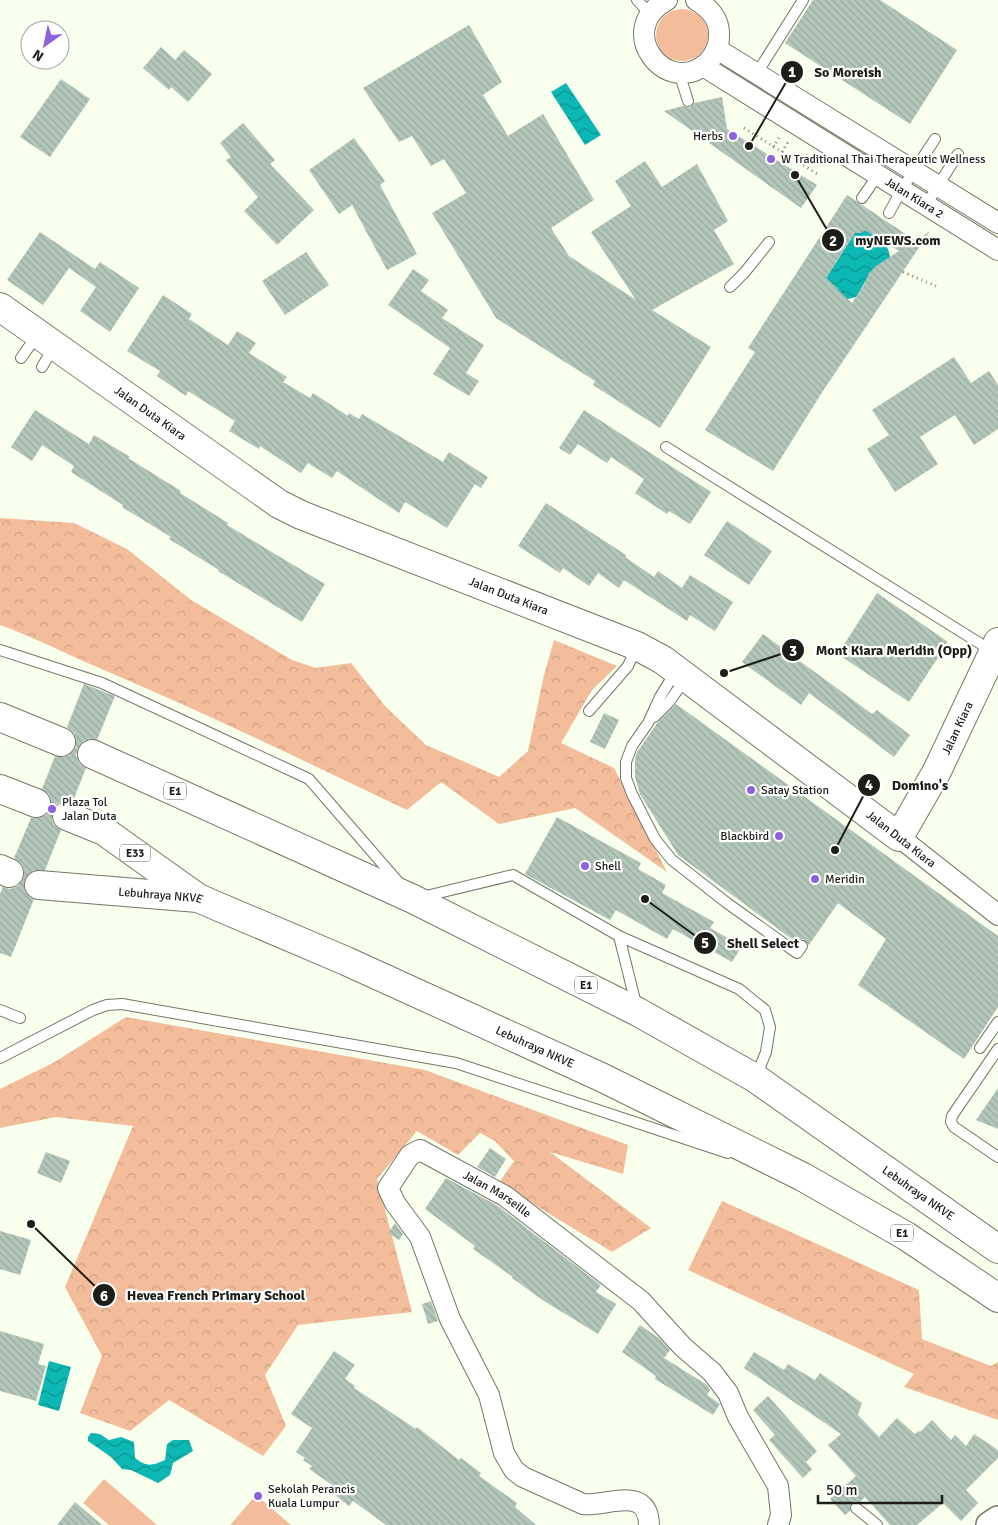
<svg xmlns="http://www.w3.org/2000/svg" width="998" height="1525" viewBox="0 0 998 1525" font-family="Signika,sans-serif">
  <style>
    .green { fill: #f3bc9a }
    .forest { fill: url(#forest-crowns) }
    .water { fill: url(#water-waves) }
    .building { fill: url(#building-back-hatch); fill-rule: evenodd }
    .lines { fill: none; stroke-linecap: round; stroke-linejoin: round }
    .service-casing { stroke: #727867; stroke-width: 12 }
    .minor-casing { stroke: #727867; stroke-width: 22 }
    .tertiary-casing { stroke: #727867; stroke-width: 28 }
    .secondary-casing { stroke: #727867; stroke-width: 30 }
    .motorway-casing { stroke: #727867; stroke-width: 30 }
    .path { stroke: #82877a; stroke-width: 3; stroke-dasharray: 1 4; stroke-linecap: butt }
    .service { stroke: #fff; stroke-width: 10 }
    .minor { stroke: #fff; stroke-width: 20 }
    .tertiary { stroke: #fff; stroke-width: 25 }
    .secondary { stroke: #fff; stroke-width: 28 }
    .motorway { stroke: #fff; stroke-width: 28 }
    .poi-dot { fill: #8d62dc; stroke: #fff; stroke-width: 2 }
    .labels { text-anchor: middle; stroke-width: 4.5; stroke-linejoin: round; paint-order: stroke }
    .shield { fill: #fff; stroke: #60625d; stroke-width: 1 }
    .shield-label { font-size: 11px; font-weight: bold; fill: #1c1e17 }
    .poi-label { font-size: 12px; fill: #1c1e17; stroke: #fff; text-anchor: start }
    .street-label { font-size: 12px; fill: #1c1e17; stroke: #fff }
    .leader { fill: none; stroke: #1c1e17; stroke-width: 2 }
    .callout-dot { fill: #1c1e17; stroke: #fff; stroke-width: 2 }
    .mark-label { font-size: 15px; text-anchor: middle; font-weight: bold; fill: #fff }
    .callout-label { font-size: 14px; text-anchor: middle; font-weight: bold; fill: #1c1e17; stroke: #fff; stroke-width: 4.5; stroke-linejoin: round; paint-order: stroke }
  </style>
  <defs>
    <pattern id="forest-crowns" width="20" height="18" patternUnits="userSpaceOnUse" patternTransform="scale(1.25)"><rect width="20" height="18" fill="#f3bc9a"/><path d="M2 6a3 3 0 1 1 6 0M12 15a3 3 0 1 1 6 0" fill="none" stroke="#d0a184"/></pattern>
    <pattern id="water-waves" width="16" height="10" patternUnits="userSpaceOnUse" patternTransform="scale(1.25)"><rect width="16" height="10" fill="#0db7b3"/><path d="M0 5q4-4 8 0t8 0" fill="none" stroke="#0c9491"/></pattern>
    <pattern id="building-back-hatch" width="6" height="6" patternUnits="userSpaceOnUse" patternTransform="scale(1.25)"><rect width="6" height="6" fill="#b3c6ba"/><path d="M-1 5l2 2M0 0l6 6M5-1l2 2" fill="none" stroke="#99aa9f"/></pattern>
  </defs>
  <rect width="100%" height="100%" fill="#f8ffec"/>
  <path class="green" d="M656 35a26 26 0 1 1 52 0a26 26 0 1 1-52 0Z
    M733,65L878,156L875,162L729,70Z
    M104,1479L157,1525H109L83,1503Z
    M256,1495L291,1525H230Z"/>
  <path class="forest" d="M0,518L74,523L127,549L191,600L292,660L316,668L351,663L385,706L426,745L499,777L528,751L544,675L554,640L617,666L592,690L561,743L614,768L667,872L575,808L499,824L441,782L407,810C302,760 197,709 90,664C60,651 31,636 0,625Z
    M126,1017L425,1070L628,1145L623,1174L550,1152L651,1228L612,1252L499,1183L514,1161L495,1141L480,1133L458,1155L417,1131L377,1179L412,1312L298,1325L265,1375L286,1426L263,1456L169,1400L130,1431L80,1413L102,1356L65,1287L133,1126L56,1117L0,1128V1089L53,1063Z
    M722,1201L919,1290L922,1339L991,1366L998,1362V1420L904,1387L914,1374L688,1270Z"/>
  <path class="water" d="M566,83L601,135L585,145L551,92Z
    M865,230C879,239 889,241 890,259C869,267 868,280 856,297L848,299L842,308L838,289L826,278L855,233Z
    M49,1361L71,1367L59,1411L38,1405Z
    M91,1433L100,1434L109,1440L121,1437L134,1442L135,1458C147,1467 151,1466 165,1460L167,1444L173,1440H189L193,1451L173,1463L170,1475L158,1483L131,1470L122,1469L111,1457L88,1441V1437Z"/>
  <path class="building" d="M813,0H880L957,50L910,124L785,43Z
    M469,25L502,82L483,95L508,136L543,114L594,200L551,228L569,256L636,300L591,232L631,206L615,181L645,161L662,187L697,164L728,221L714,230L734,264L652,310L711,347L660,428L593,385L595,381L496,318L432,213L466,193L444,159L431,166L412,136L399,142L363,88Z
    M161,47L175,60L184,50L212,74L188,102L171,87L169,90L143,68Z
    M61,79L90,99L50,157L20,137Z
    M722,97L727,129L817,185L801,208L664,111L683,106L690,108L694,103Z
    M243,123L275,160L270,164L314,210L277,245L244,211L258,197L226,160L231,157L220,143Z
    M354,138L385,181L380,185L417,254L387,270L352,205L339,214L309,170Z
    M847,195L916,241L930,231L821,394L773,471L705,430L755,352L748,348ZM865,230L899,251L876,266L869,273L864,285L852,303L826,278L855,233H861Z
    M40,232L95,269L100,262L139,288L110,332L80,311L96,287L69,268L43,305L7,280Z
    M306,252L329,285L285,315L262,281Z
    M413,269L429,280L421,291L448,310L442,318L484,345L466,373L479,381L469,396L433,374L450,348L388,305Z
    M163,295L192,314L189,319L228,345L237,331L256,343L249,353L287,377L283,382L310,398L313,393L348,416L349,413L359,419L362,414L443,462L449,452L488,477L481,488L475,484L447,528L405,502L399,513L337,471L332,478L308,463L301,473L260,446L259,449L229,431L235,421L188,391L186,396L157,376L160,371L127,351Z
    M954,357L971,383L989,371L998,385V429L974,445L955,415L920,437L938,464L895,492L867,449L889,435L872,410Z
    M35,410L89,444L94,435L130,457L128,458L181,491L180,493L228,523L227,525L325,584L302,622L218,571L219,570L169,539L171,537L122,507L123,505L71,472L74,466L42,445L32,461L11,447Z
    M584,410L711,492L690,524L669,511L667,514L635,493L644,479L611,457L607,463L578,444L570,455L559,448Z
    M546,503L626,555L625,557L654,577L658,571L682,588L690,575L733,602L715,631L690,615L687,621L624,580L619,588L598,573L589,586L563,568L560,573L518,546Z
    M727,521L772,551L749,585L704,555Z
    M877,593L948,642L909,702L838,654Z
    M763,634L872,714L877,710L910,735L894,757L809,693L801,705L742,662Z
    M84,684L115,696L97,740L90,739L83,741L78,748L76,755L79,763L86,768L73,801H64L58,803L52,811V819L54,825L61,830L45,870L33,871L26,877L24,883L25,891L30,898L34,899L11,957L0,953V894L3,887L10,889L18,886L23,879L24,871L22,864L14,858L31,818H39L46,815L50,809L51,800L48,793L42,789L55,756L63,757L70,755L76,747V740L74,733L67,727Z
    M676,704L998,936V1007L964,1059L858,985L886,939L838,903L809,945L803,939L796,942L678,855L640,794L635,777V759L637,752L658,722Z
    M604,713L619,720L605,749L590,742Z
    M557,817L641,863L638,869L666,885L662,893L714,922L710,928L742,946L732,962L673,929L667,939L616,910L610,920L525,874Z
    M998,1088V1129L976,1120Z
    M490,1148L506,1159L495,1177L477,1167Z
    M46,1152L70,1161L61,1183L37,1173Z
    M446,1178L498,1206L601,1285L596,1292L616,1304L598,1334L544,1301L512,1278L513,1277L473,1249L475,1246L425,1209Z
    M395,1223L403,1234L399,1240L388,1233Z
    M0,1231L31,1240L20,1275L0,1269Z
    M431,1301L438,1321L428,1324L422,1304Z
    M640,1325L660,1339L670,1350L664,1358L707,1385L710,1390L707,1395L720,1404L713,1415L655,1379L656,1376L622,1352Z
    M0,1331L44,1344L38,1364L46,1366L36,1401L0,1391Z
    M334,1351L355,1365L345,1379L355,1386L354,1388L416,1429L417,1427L459,1460L461,1458L481,1473L479,1476L517,1503L515,1507L536,1525H386L353,1501L349,1506L331,1492L335,1487L309,1469L312,1466L303,1460L305,1458L296,1452L312,1428L291,1414Z
    M754,1352L784,1370L788,1364L815,1380L820,1373L862,1403L858,1415L879,1437L897,1418L915,1434L918,1431L920,1432L932,1420L951,1440L955,1435L966,1446L974,1434L998,1450V1458L966,1490L978,1503L961,1521L943,1503L917,1525H890L865,1497L860,1502L854,1501L851,1503L850,1511L845,1515L830,1499L856,1476L828,1445L841,1434L744,1368Z
    M768,1396L817,1451L806,1462L812,1469L803,1478L769,1440L775,1435L753,1410Z
    M75,1502L102,1525H57Z"/>
  <g class="lines">
    <defs>
      <path id="service" d="M637,0L650,14
        M682,73V82L688,101
        M757,73L803,0
        M862,198L878,175
        M926,205L958,154
        M889,213L902,189L935,139
        M730,287L745,272L769,242
        M21,358L38,334
        M42,367L54,346
        M666,447L992,651
        M0,650L102,683L309,779L400,884
        M676,671L660,697L648,723L632,746L626,762V778L632,794L655,839L672,860L727,903L797,953L802,946
        M589,711L628,666L636,648
        M654,717L669,702L686,678
        M422,897L513,875L619,936L739,989L765,1010L770,1027L766,1052L756,1077
        M619,936L637,1008
        M0,1010L20,1018
        M980,1048L998,1022
        M998,1049L952,1116L951,1122L954,1127L998,1157
        M0,1058L93,1010L107,1005L122,1004L456,1063L728,1153
        M856,1508L877,1525"/>
      <g id="minor">
        <path d="M667,0C613,29 666,99 707,63C714,56 719,47 719,36C720,20 710,8 696,0"/>
        <path d="M717,49L998,223"/>
        <path id="s1" d="M703,66L998,250"/>
        <path d="M899,837L998,915"/>
        <path id="s2" d="M649,1525C648,1484 606,1507 583,1504L523,1477L514,1470L504,1453L489,1395L450,1319L420,1237L395,1203L388,1188L410,1155L420,1150L505,1196L641,1301L683,1347L712,1372L728,1393L738,1417L778,1486L781,1515L778,1525"/>
      </g>
      <path id="tertiary" d="M989,1525L998,1519"/>
      <g id="secondary">
        <path id="s3" d="M0,307L279,504L301,515L637,646L663,660L899,837L937,771L998,642"/>
      </g>
      <g id="motorway">
        <path d="M0,717L61,742"/>
        <path id="s4" d="M92,754L413,899L638,1012L755,1078L998,1249"/>
        <path d="M0,789L36,803"/>
        <path d="M67,816L104,831L198,898"/>
        <path d="M0,869L9,873"/>
        <path id="s5" d="M39,885L198,898L346,961L601,1077L803,1177L906,1236L998,1298"/>
      </g>
    </defs>
    <use href="#service" class="service-casing"/>
    <use href="#minor" class="minor-casing"/>
    <use href="#tertiary" class="tertiary-casing"/>
    <use href="#secondary" class="secondary-casing"/>
    <use href="#motorway" class="motorway-casing"/>
    <path class="path" d="M744,128L819,175
      M773,147L781,135
      M782,152L788,142L790,143
      M802,164L809,153
      M903,272L936,286"/>
    <use href="#service" class="service"/>
    <use href="#minor" class="minor"/>
    <use href="#tertiary" class="tertiary"/>
    <use href="#secondary" class="secondary"/>
    <use href="#motorway" class="motorway"/>
  </g>
  <g class="poi-dot">
    <circle cx="733" cy="136" r="5"/>
    <circle cx="771" cy="159" r="5"/>
    <circle cx="751" cy="790" r="5"/>
    <circle cx="52" cy="809" r="5"/>
    <circle cx="779" cy="836" r="5"/>
    <circle cx="585" cy="866" r="5"/>
    <circle cx="815" cy="879" r="5"/>
    <circle cx="258" cy="1496" r="5"/>
  </g>
  <g class="labels">
    <g class="shield">
      <rect x="164" y="782.5" width="22" height="17" rx="4"/>
      <rect x="120" y="844.5" width="30" height="17" rx="4"/>
      <rect x="575" y="976.5" width="22" height="17" rx="4"/>
      <rect x="891" y="1224.5" width="22" height="17" rx="4"/>
    </g>
    <g class="shield-label">
      <text x="175" y="795">E1</text>
      <text x="135" y="857">E33</text>
      <text x="586" y="989">E1</text>
      <text x="902" y="1237">E1</text>
    </g>
    <g class="poi-label">
      <text x="723" y="140" text-anchor="end">Herbs</text>
      <text x="781" y="163">W Traditional Thai Therapeutic Wellness</text>
      <text x="761" y="794">Satay Station</text>
      <text x="62" y="806">Plaza Tol<tspan x="62" dy="14">Jalan Duta</tspan></text>
      <text x="769" y="840" text-anchor="end">Blackbird</text>
      <text x="595" y="870">Shell</text>
      <text x="825" y="883">Meridin</text>
      <text x="268" y="1493">Sekolah Perancis<tspan x="268" dy="14">Kuala Lumpur</tspan></text>
    </g>
    <g class="street-label">
      <text dy="4" stroke="none"><textPath href="#s1" startOffset="249">Jalan Kiara 2</textPath></text>
      <text dy="4" stroke="none"><textPath href="#s3" startOffset="184">Jalan Duta Kiara</textPath></text>
      <text dy="4" stroke="none"><textPath href="#s3" startOffset="589">Jalan Duta Kiara</textPath></text>
      <text dy="4" stroke="none"><textPath href="#s3" startOffset="1175">Jalan Kiara</textPath></text>
      <text transform="translate(901 839) rotate(38)" y="4">Jalan Duta Kiara</text>
      <text dy="4" stroke="none"><textPath href="#s5" startOffset="122">Lebuhraya NKVE</textPath></text>
      <text dy="4" stroke="none"><textPath href="#s5" startOffset="528">Lebuhraya NKVE</textPath></text>
      <text dy="4" stroke="none"><textPath href="#s4" startOffset="938">Lebuhraya NKVE</textPath></text>
      <text dy="4" stroke="none"><textPath href="#s2" startOffset="610">Jalan Marseille</textPath></text>
    </g>
  </g>
  <path class="leader" d="M749 146L792 72M795 175L833 240M724 673L793 650M835 850L869 785M645 899L705 943M31 1224L104 1295"/>
  <g class="callout-dot">
    <circle cx="749" cy="146" r="5"/>
    <circle cx="795" cy="175" r="5"/>
    <circle cx="724" cy="673" r="5"/>
    <circle cx="835" cy="850" r="5"/>
    <circle cx="645" cy="899" r="5"/>
    <circle cx="31" cy="1224" r="5"/>
    <circle cx="792" cy="72" r="12"/>
    <circle cx="833" cy="240" r="12"/>
    <circle cx="793" cy="650" r="12"/>
    <circle cx="869" cy="785" r="12"/>
    <circle cx="705" cy="943" r="12"/>
    <circle cx="104" cy="1295" r="12"/>
  </g>
  <g class="mark-label">
    <text x="792" y="77">1</text>
    <text x="833" y="246">2</text>
    <text x="793" y="656">3</text>
    <text x="869" y="790">4</text>
    <text x="705" y="948">5</text>
    <text x="104" y="1301">6</text>
  </g>
  <g class="callout-label">
    <text x="848" y="77">So Moreish</text>
    <text x="898" y="245">myNEWS.com</text>
    <text x="894" y="655">Mont Kiara Meridin (Opp)</text>
    <text x="920" y="790">Domino's</text>
    <text x="763" y="948">Shell Select</text>
    <text x="216" y="1300">Hevea French Primary School</text>
  </g>
  <g transform="translate(45 45) rotate(213)"><circle r="24" fill="#ffffff" stroke="#a4a5a2"/>
  <path d="M0-4L9 19L0 12L-9 19Z" fill="#8d62dc"/>
  <text y="-8" font-size="14" font-weight="bold" text-anchor="middle" fill="#1c1e17">N</text>
  </g>
  <path d="M818 1495v8h124v-8" fill="none" stroke="#1c1e17" stroke-width="2.5"/>
  <text x="826" y="1495" font-size="15" fill="#1c1e17" stroke="#ffffff" stroke-width="4" paint-order="stroke">50 m</text>
</svg>
